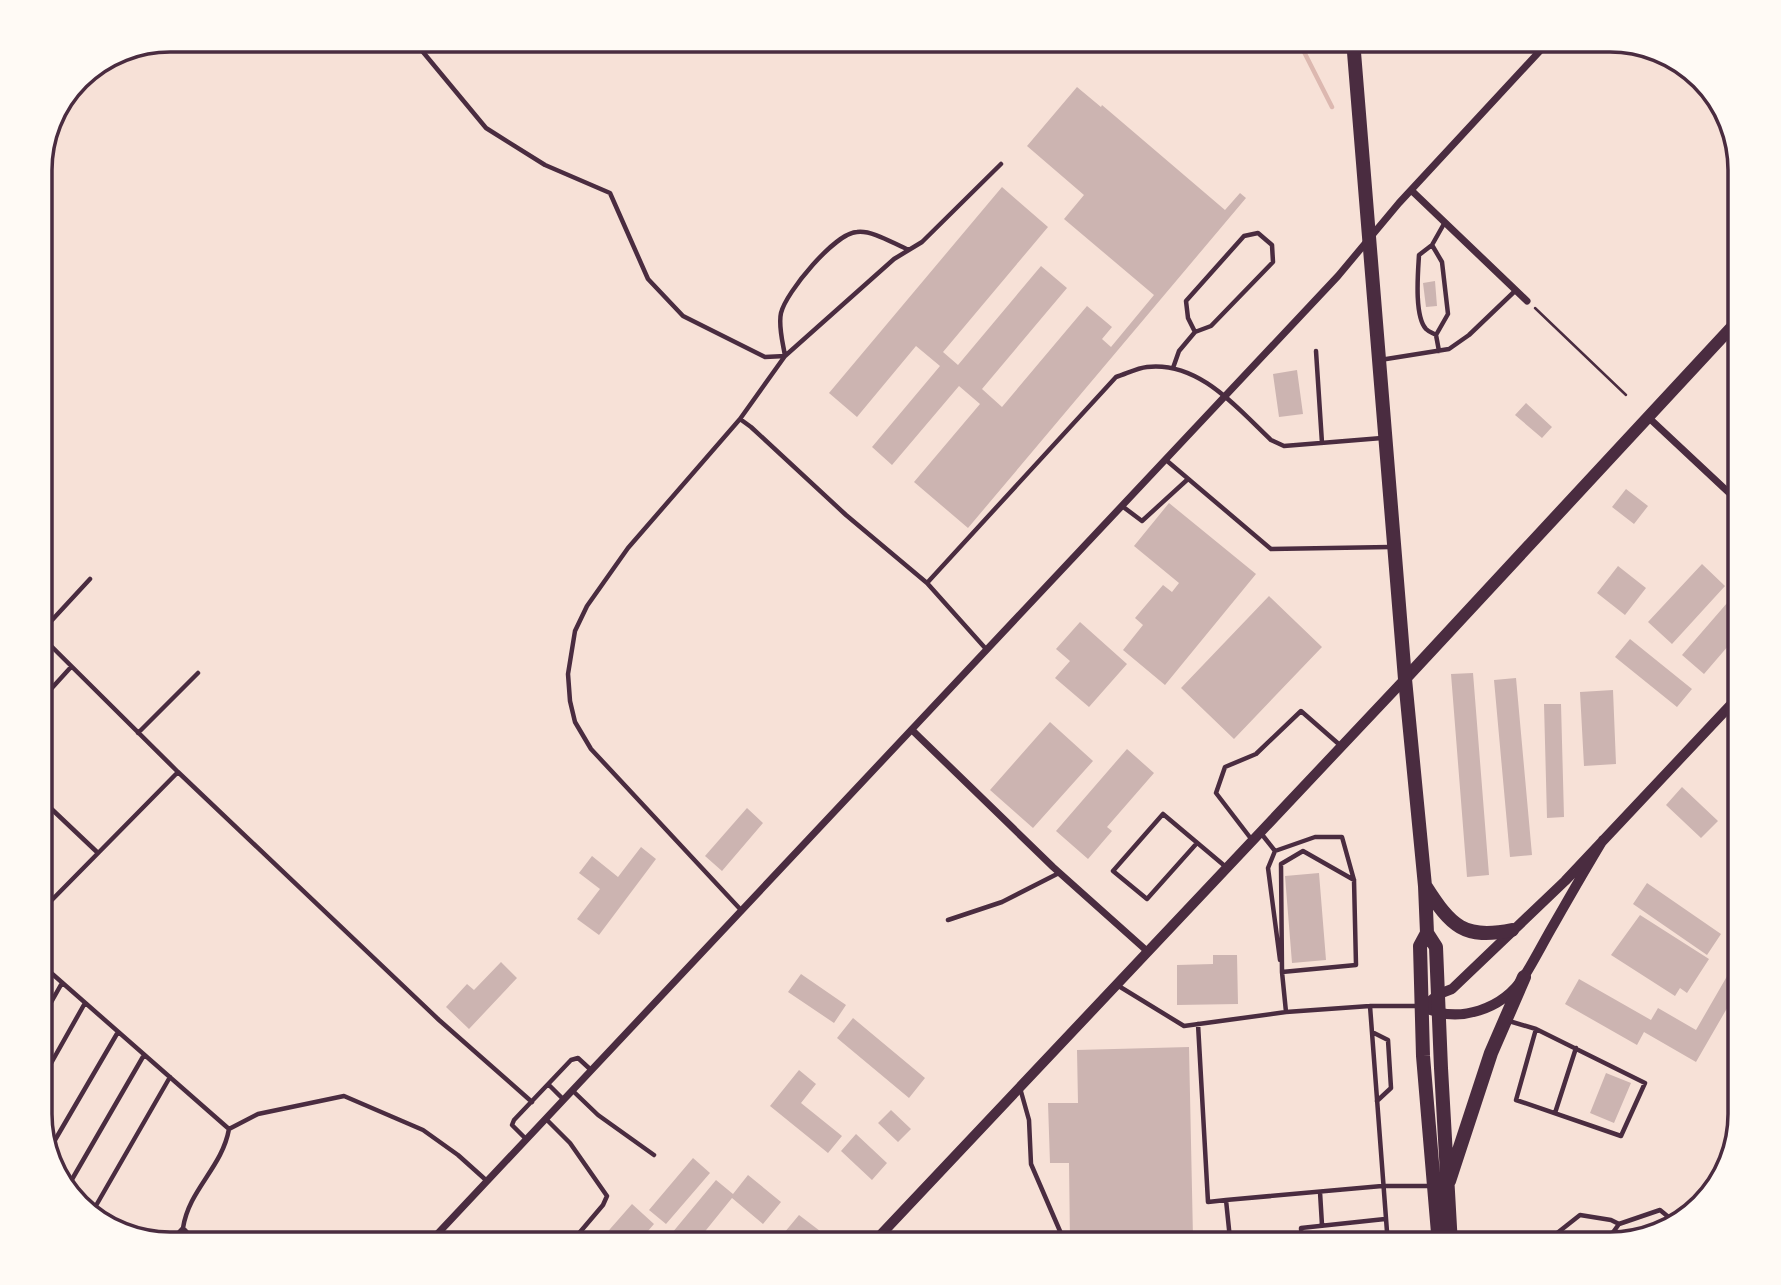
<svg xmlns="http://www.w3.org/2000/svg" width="1781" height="1285" viewBox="0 0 1781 1285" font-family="Quicksand,sans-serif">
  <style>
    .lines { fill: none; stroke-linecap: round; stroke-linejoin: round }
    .stream { stroke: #dcb8b0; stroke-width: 4.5 }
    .building { fill: #ccb4b1 }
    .path { stroke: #4a2c40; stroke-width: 2.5 }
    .service { stroke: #4a2c40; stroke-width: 4.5 }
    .minor { stroke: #4a2c40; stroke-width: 7 }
    .tertiary { stroke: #4a2c40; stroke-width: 10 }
    .primary { stroke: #4a2c40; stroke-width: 12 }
    .trunk { stroke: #4a2c40; stroke-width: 14 }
    .rim { fill: none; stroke: #4a2c40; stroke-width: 3.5 }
  </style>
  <rect width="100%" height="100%" fill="#f7e1d7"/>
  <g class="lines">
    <path class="stream" d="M1298,40L1332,107
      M41,329L47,333"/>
  </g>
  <path class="building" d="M1077,87L1101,107L1102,105L1225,210L1240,193L1246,198L968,528L914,482L980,404L959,386L892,465L872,447L940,366L916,346L857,417L829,393L1002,187L1048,227L943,352L958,365L1041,266L1067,288L982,389L1002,407L1087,306L1112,327L1102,339L1111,347L1154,295L1064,219L1084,195L1027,146Z
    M1435,281L1437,306L1426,307L1423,283Z
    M1297,370L1303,414L1279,417L1273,374Z
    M1526,403L1552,427L1542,438L1515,415Z
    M1626,489L1648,506L1634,524L1612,507Z
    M1169,503L1256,574L1165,685L1123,650L1143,625L1135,618L1163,585L1172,592L1179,583L1134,546Z
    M1702,564L1725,586L1672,644L1648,622Z
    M1618,566L1646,588L1625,615L1597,593Z
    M1734,595L1741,602V631L1704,674L1682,655Z
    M1269,596L1322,647L1234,739L1181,688Z
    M1080,622L1127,664L1089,707L1055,678L1070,661L1056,649Z
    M1630,639L1692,689L1677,707L1615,657Z
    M1473,673L1489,875L1467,877L1451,674Z
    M1516,678L1532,855L1510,857L1494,680Z
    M1613,690L1616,764L1584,766L1580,692Z
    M1544,704H1561L1564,817L1547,818Z
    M1050,722L1093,761L1033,828L990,790Z
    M1127,749L1154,773L1107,827L1112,831L1088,859L1056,831Z
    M1682,787L1718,821L1701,838L1666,805Z
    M747,808L763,823L722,871L705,856Z
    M641,847L656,859L599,935L577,919L600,889L579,873L592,856L618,877Z
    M1319,873L1326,960L1292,963L1285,876Z
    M1647,883L1721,934L1707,955L1633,904Z
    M1640,915L1709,959L1687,993L1680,988L1675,996L1611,955Z
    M1741,952V984L1696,1062L1644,1032L1637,1045L1565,1004L1579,979L1651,1020L1658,1008L1696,1030Z
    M1213,955H1237L1238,1004L1177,1005V965L1213,964Z
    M501,962L517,978L469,1029L446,1007L467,984L474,990Z
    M801,974L846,1005L834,1023L788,992Z
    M853,1018L925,1078L909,1098L837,1038Z
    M1189,1047L1193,1238L1070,1241L1069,1163H1050L1048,1103H1078L1077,1050Z
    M799,1070L816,1084L801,1103L842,1136L828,1153L770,1106Z
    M1606,1073L1631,1083L1614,1123L1590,1113Z
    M891,1110L911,1129L898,1142L878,1123Z
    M856,1134L887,1163L872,1180L841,1151Z
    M693,1158L710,1173L666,1224L649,1210Z
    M748,1175L781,1202L763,1224L732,1198L694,1245H687L672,1233L716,1180L733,1194Z
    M632,1204L654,1224L636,1245H596Z
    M799,1215L820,1231L809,1245H799L784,1233Z
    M1637,1230L1645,1237L1628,1241Z"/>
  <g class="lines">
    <path class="path" d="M1535,308L1626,395"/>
    <path class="service" d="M413,40L486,128L545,165L610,193L648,279L683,316L765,357L785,356C783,343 778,326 781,313C786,292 835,233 857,232C873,230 894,244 909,250
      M1432,245L1442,262L1448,314L1436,335C1433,333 1429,332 1426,329C1414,316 1418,272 1419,255L1432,245L1445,222
      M1436,335L1439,351
      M1316,351L1322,443
      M1380,360L1449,349L1469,335L1516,290
      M1173,368L1179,351L1195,332L1211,326L1273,262L1272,245L1258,233L1244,236L1186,301L1188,318L1195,332
      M740,419L785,356L894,259L922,242L1001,164
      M1166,460L1271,549L1390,547
      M1122,506L1142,521L1188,479
      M41,632L90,579
      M986,649L927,583L1116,377C1126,374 1137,368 1147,367C1199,361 1237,408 1271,440L1284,446L1382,438
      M41,700L71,667
      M138,733L198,673
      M178,772L439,1020L532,1102
      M41,799L98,853
      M1260,832L1275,851L1268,868L1280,960
      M1252,840L1216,793L1225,767L1256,754L1301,711L1341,746
      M1197,843L1147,899L1113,871L1163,814L1226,867
      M1275,851L1315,837H1342L1354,880L1356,965L1282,972L1281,864L1303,851L1354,880
      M741,910L591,749L575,722L570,701L568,674L575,631L587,606L628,548L740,419L751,427L846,515L927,583
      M41,911L178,772L41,636
      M948,920L1002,902L1059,873
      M41,964L229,1129L258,1114L344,1096L423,1130L458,1155L487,1181
      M1282,972L1286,1012L1370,1006H1418
      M1117,985L1184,1026L1286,1012
      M1370,1006L1388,1245
      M41,1020L62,983
      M1509,1021L1536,1029L1645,1083L1621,1136L1516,1100L1536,1029
      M1198,1024L1208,1202L1226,1200
      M1372,1032L1388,1040L1391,1088L1377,1101
      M41,1081L85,1003
      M549,1085L563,1099
      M1020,1088L1029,1120L1031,1164L1066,1245
      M573,1091L598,1115L654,1155
      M1555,1113L1576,1048
      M546,1119L570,1143L607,1196L603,1205L569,1245
      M526,1139L512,1125L514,1120L571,1060L578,1058L591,1070
      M48,1152L118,1032
      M67,1188L144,1055
      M1320,1192L1322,1225
      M90,1216L170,1077
      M1619,1224L1660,1210L1677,1224
      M168,1244L183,1228
      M199,1245L183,1228C189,1189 222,1168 229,1129
      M1200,1245L1230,1239L1226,1200L1382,1186H1432
      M1302,1245L1301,1228L1385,1219
      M1542,1245L1580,1215L1611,1220L1619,1224L1604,1245"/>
    <path class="minor" d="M1411,190L1527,301
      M1648,417L1741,504
      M912,730L1053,867L1147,951
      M427,1245L1338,276L1399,203L1550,40"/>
    <path class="tertiary" d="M1603,840C1586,868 1570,896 1554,924C1544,941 1535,959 1525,975C1503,1010 1459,1024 1423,1007L1439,994L1452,989L1565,881L1741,694
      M871,1245L1405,679"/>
    <path class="primary" d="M1405,679L1741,317"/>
    <path class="trunk" d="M1353,40L1405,679L1425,886L1427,933L1420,946L1423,1056L1439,1245
      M1426,887C1451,926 1464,940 1512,930
      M1427,933L1436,947L1441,1068L1451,1245
      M1449,1181L1491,1053L1524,977"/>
  </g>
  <path d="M0 0H1781V1285H0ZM170 52H1610A118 118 0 0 1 1728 170V1114A118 118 0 0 1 1610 1232H170A118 118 0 0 1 52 1114V170A118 118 0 0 1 170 52Z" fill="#fffaf5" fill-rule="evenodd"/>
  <path class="rim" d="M170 52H1610A118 118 0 0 1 1728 170V1114A118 118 0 0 1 1610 1232H170A118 118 0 0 1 52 1114V170A118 118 0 0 1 170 52Z"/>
</svg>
